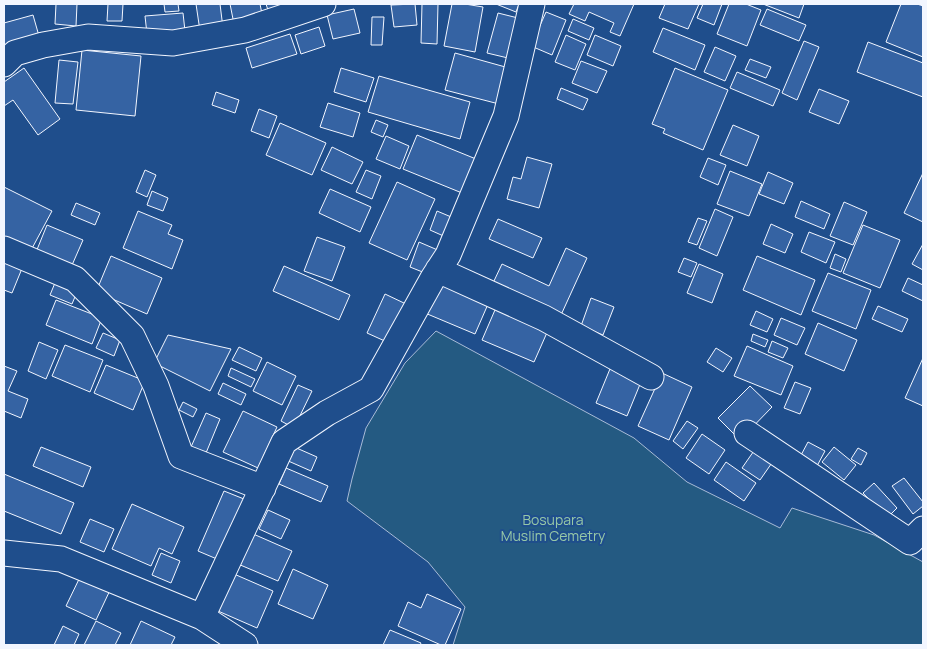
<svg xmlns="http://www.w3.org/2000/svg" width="927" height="649" viewBox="0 0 927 649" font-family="Manrope,sans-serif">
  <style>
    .green { fill: #245a82; stroke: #a8bbd7 }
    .building { fill: #3563a3; stroke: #f2f6ff }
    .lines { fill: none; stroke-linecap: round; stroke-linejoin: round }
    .minor-casing { stroke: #f2f6ff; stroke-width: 27 }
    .minor { stroke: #1f4e8c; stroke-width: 25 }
    .labels { text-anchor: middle; stroke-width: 4; stroke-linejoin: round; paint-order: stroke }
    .park-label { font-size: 14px; fill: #97c8a6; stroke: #1f4e8c }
  </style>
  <rect width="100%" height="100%" fill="#1f4e8c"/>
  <path class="green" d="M436,331L634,438L687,482L780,528L792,508L874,535L923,562V645H453L465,607L428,562L347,501L352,479L366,428L405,363Z"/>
  <path class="building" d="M56,4H77L76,26L55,24Z
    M108,4H123L122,21H107Z
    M164,4H178L179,11L165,12Z
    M196,4H220L223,28L200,31Z
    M230,4H260L263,19L234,24Z
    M266,4H288L268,10Z
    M415,4L417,25L394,27L391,5Z
    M422,4H438L437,44L421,43Z
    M452,4H465L483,7L475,52L444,46Z
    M496,4H519L516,12Z
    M574,4H634L620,36L610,32L614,23L589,12L585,21L569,14Z
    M665,4H699L688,29L659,18Z
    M703,4H722L714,25L697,18Z
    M729,4H746L761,10L747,46L717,34Z
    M763,4H804L799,18Z
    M901,4H917L923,6V57L886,42Z
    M354,9L360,33L333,39L327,15Z
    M767,9L806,25L799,41L760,25Z
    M546,12L566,20L552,55L531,46Z
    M183,13L185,31L147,34L145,16Z
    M498,13L518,18L508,58L487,53Z
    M33,15L39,36L4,45V23Z
    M372,17H384L382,45H371Z
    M573,19L594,28L589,40L568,31Z
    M319,27L325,46L301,54L295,35Z
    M663,28L705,45L695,70L653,52Z
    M290,34L297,54L252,68L246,48Z
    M566,35L586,44L575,70L555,62Z
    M595,35L621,46L613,66L587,55Z
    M804,41L819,47L797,100L782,93Z
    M868,42L923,63V97L857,72Z
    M715,47L736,56L725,81L704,72Z
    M82,50L141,56L135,116L76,110Z
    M455,53L509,68L499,104L445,90Z
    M750,59L771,67L766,78L745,70Z
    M59,60L78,62L73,104L55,103Z
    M581,61L607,71L597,93L572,83Z
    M24,68L60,119L38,135L13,100L4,106V82Z
    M341,68L374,78L366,102L334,92Z
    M675,68L728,90L703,150L663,133L665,129L652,124Z
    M737,72L780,90L773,106L730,88Z
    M379,76L470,102L460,139L368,112Z
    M561,88L588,99L583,110L557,99Z
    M819,89L849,101L839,124L809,112Z
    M216,92L239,100L235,113L212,105Z
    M328,103L360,113L353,137L320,127Z
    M259,109L277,116L269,138L251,131Z
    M376,120L388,125L383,137L371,132Z
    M280,123L326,143L312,175L266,155Z
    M733,125L759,136L747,166L720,155Z
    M417,135L476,159L462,193L403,169Z
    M386,136L409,146L400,169L376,159Z
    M332,147L363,162L352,184L321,170Z
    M527,157L552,164L539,208L507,199L513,177L521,179Z
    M708,158L726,165L718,185L700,177Z
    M145,170L156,175L147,197L136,192Z
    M366,170L381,176L372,199L356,192Z
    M730,171L762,184L749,216L717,204Z
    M768,172L793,183L784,204L759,194Z
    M923,173V222L904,213Z
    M397,182L435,199L407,260L369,243Z
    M4,187L52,211L29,254L4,241Z
    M330,189L371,207L360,232L319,213Z
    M152,191L168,198L163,211L147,205Z
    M801,201L830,214L824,229L795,217Z
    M844,202L867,212L853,245L830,236Z
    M76,203L100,213L95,225L71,215Z
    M715,209L733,217L717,256L699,248Z
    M138,211L172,225L168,234L183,240L172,269L123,248Z
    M437,211L456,219L448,238L430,230Z
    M698,218L707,221L697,245L688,242Z
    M498,219L542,238L533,258L489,239Z
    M771,224L793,234L785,253L763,244Z
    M47,225L83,240L69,272L34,257Z
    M863,225L900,240L880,288L843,273Z
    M809,232L835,242L826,263L801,252Z
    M317,237L345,247L332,281L304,271Z
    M419,242L440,251L430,275L410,267Z
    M923,244V270L912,264Z
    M566,248L587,258L561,315L493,283L502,264L549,286Z
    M835,254L846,259L841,272L830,268Z
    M111,256L162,278L147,314L96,292Z
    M757,256L815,280L801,315L743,290Z
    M4,257L23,266L12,293L4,290Z
    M684,258L697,263L691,277L678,272Z
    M699,264L723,274L712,303L687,293Z
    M284,266L350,295L339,320L273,291Z
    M442,273L492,295L475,334L425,313Z
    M828,273L871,290L856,329L812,311Z
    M57,278L79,287L72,304L50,295Z
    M908,278L923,285V301L902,291Z
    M385,294L406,304L387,342L367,333Z
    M501,296L553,319L534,362L482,340Z
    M591,298L614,307L603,335L581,326Z
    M56,300L102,318L92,344L46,325Z
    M878,306L908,319L902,332L872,319Z
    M756,311L773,319L767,332L750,325Z
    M781,318L805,328L797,345L774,335Z
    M818,323L857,340L844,371L805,354Z
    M103,333L120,340L114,356L96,348Z
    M753,334L768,340L765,347L751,341Z
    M168,335L231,349L210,391L154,363Z
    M772,341L788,348L783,358L768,352Z
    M39,342L58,350L46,379L28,371Z
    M65,345L103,360L90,392L52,376Z
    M747,346L793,366L781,395L734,376Z
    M239,347L262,358L256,371L232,360Z
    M716,348L732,358L723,372L707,362Z
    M923,358V406L905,398Z
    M267,362L296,376L282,405L253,391Z
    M612,364L643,377L627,416L596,403Z
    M106,365L145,381L133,410L94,393Z
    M4,366L17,371L8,391L28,399L21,418L4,411Z
    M231,368L255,379L251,387L228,376Z
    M662,373L692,387L669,440L638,426Z
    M795,382L811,388L800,414L784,408Z
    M223,383L246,394L241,405L218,394Z
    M298,385L312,391L294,428L281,421Z
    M750,386L772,407L740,440L718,418Z
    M183,402L197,409L193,417L179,410Z
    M243,411L277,427L258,468L223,452Z
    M206,413L220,419L206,453L191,447Z
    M687,421L698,428L683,449L673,441Z
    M702,434L725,450L709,474L686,458Z
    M808,442L825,451L817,466L800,457Z
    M758,445L776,457L760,480L742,468Z
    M292,446L317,457L311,471L286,460Z
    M41,447L91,467L83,487L33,466Z
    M834,447L856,465L844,480L822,462Z
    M858,448L867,453L861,465L851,459Z
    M726,462L756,483L744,501L714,480Z
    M286,468L328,486L321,502L279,484Z
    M4,474L74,503L61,534L4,511Z
    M904,478L923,502V506L913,514L892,486Z
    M874,483L897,508L887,518L863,493Z
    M224,491L249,501L224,562L198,551Z
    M132,504L184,527L172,554L159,548L151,566L112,549Z
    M268,510L290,520L281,539L259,529Z
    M90,519L114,529L104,552L80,542Z
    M251,533L292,551L278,581L238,564Z
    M161,553L180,561L171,583L152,575Z
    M293,569L328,585L313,619L278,604Z
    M82,573L112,586L96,620L66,606Z
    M234,574L273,591L257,628L218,611Z
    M427,594L461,609L445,645H441L398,626L408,602L421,608Z
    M96,621L121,633L115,645H84Z
    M141,621L175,637L171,645H130Z
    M63,626L79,634L74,645H54Z
    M390,630L421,643L420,645H383Z"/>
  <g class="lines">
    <defs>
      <path id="minor" d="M4,64L15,53L43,45L88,37L173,43L245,30L323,4
        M4,249L75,279L132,336L156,386L181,456L263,488
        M438,270L544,318L651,377
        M747,433L910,542L923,529
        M4,553L61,559L202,617L245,645
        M202,617L284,442L327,413L371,389L433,278L448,255L506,116L532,4"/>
    </defs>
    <use href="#minor" class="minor-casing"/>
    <use href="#minor" class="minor"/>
  </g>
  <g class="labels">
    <g class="park-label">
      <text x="553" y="525">Bosupara<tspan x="553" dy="16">Muslim Cemetry</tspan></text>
    </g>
  </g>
  <rect width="927" height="649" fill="none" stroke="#f2f6ff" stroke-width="10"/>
</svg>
